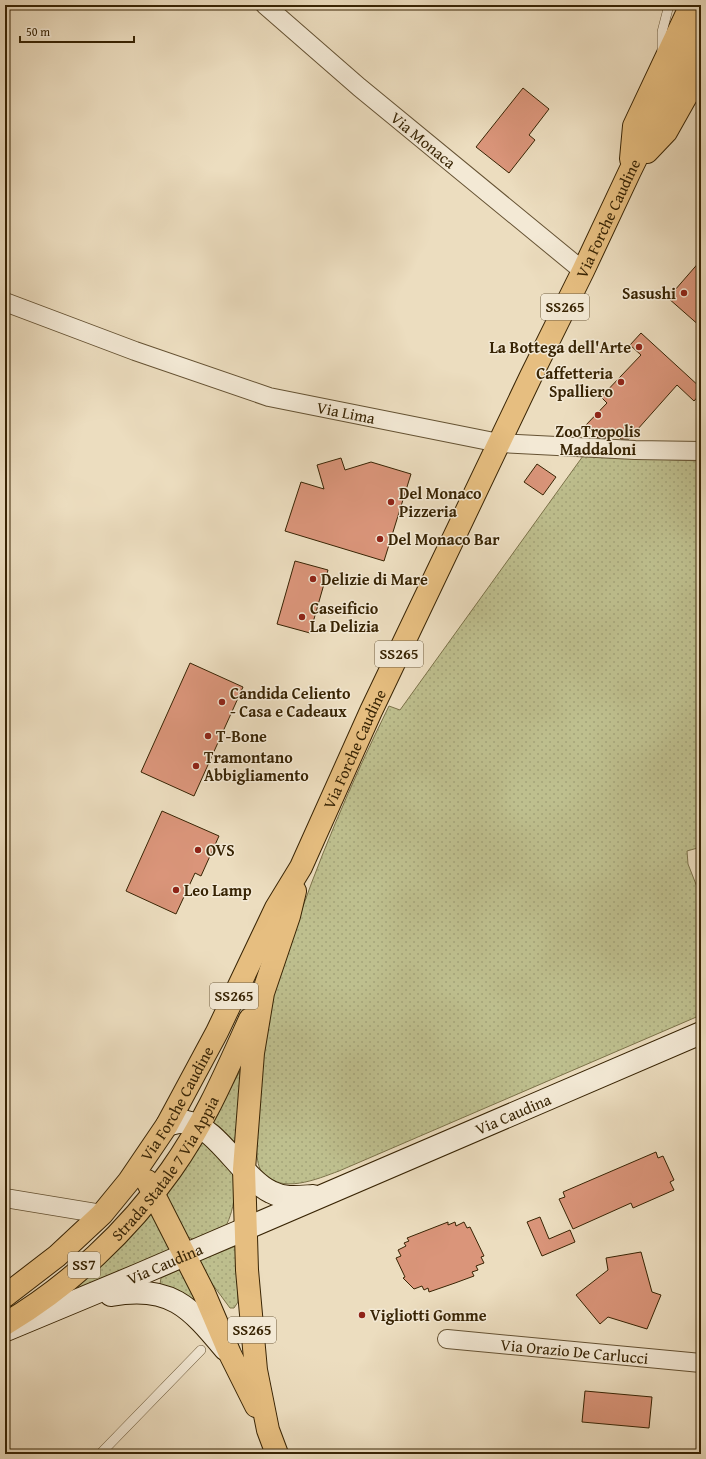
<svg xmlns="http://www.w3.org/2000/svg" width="706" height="1459" viewBox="0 0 706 1459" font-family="'Gentium Book Plus',serif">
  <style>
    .grass { fill: url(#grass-dots); stroke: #7b7249 }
    .building { fill: #da957a; stroke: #382404 }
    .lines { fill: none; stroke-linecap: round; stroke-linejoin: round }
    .service-casing { stroke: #655233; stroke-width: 10 }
    .minor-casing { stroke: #655233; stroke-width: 20 }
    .secondary-casing { stroke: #382404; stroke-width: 24 }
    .primary-casing { stroke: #382404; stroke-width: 24 }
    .service { stroke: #f3e9d5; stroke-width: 9 }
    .minor { stroke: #f3e9d5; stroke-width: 18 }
    .secondary { stroke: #f3e9d5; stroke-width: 22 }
    .primary { stroke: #e6be80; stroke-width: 22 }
    .poi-dot { fill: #8f2418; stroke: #f3e9d5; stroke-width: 1.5 }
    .labels { text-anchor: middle; stroke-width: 3; stroke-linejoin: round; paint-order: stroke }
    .shield { fill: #f3e9d5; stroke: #705f43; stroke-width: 1 }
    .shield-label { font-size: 15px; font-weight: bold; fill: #382404 }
    .street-label { font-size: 16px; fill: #382404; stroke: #f3e9d5 }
    .poi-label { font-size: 16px; font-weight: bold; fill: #382404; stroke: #f3e9d5; text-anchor: start }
  </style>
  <defs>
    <pattern id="grass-dots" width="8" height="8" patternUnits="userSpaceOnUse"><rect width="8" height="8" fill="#bebf8e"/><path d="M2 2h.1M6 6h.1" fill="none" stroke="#a4a479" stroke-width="1.8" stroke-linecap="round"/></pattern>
  </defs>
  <rect width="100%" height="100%" fill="#ecddbf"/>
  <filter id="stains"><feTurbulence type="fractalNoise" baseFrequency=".005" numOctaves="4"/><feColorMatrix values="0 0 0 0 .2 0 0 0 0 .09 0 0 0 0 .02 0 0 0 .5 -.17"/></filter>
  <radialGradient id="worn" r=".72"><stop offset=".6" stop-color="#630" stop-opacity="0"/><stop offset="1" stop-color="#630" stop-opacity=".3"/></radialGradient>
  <path class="grass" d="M583,456L701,461V847L687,851L688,864L701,897V1015L339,1171C317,1179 281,1195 262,1172C253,1161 258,1127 259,1112C260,1086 260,1057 264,1031C269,1003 281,970 290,944C317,862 351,783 389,706L400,710Z
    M240,1071L237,1143L235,1146L211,1123Z
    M204,1141C212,1150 225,1159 231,1170C239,1184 233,1221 221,1232C216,1236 205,1238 198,1241L185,1236L162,1197L201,1142Z
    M152,1209L175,1253L75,1290V1288Z
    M236,1246L238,1302L234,1308H230L196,1262Z
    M183,1268L196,1300L195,1301L160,1284L161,1278Z"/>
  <path class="building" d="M523,88L549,109L529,135L535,140L509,173L476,147Z
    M701,260V327L668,298Z
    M641,333L701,388V393L694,401L677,385L629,439H621L615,433L610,438H598L585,426L607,403L601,397L641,355L630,345Z
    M341,458L345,470L371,462L411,474L384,561L285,531L301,482L324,489L317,465Z
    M537,464L556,477L543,495L524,482Z
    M295,561L328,570L310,633L277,624Z
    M190,663L243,687L194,796L141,772Z
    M162,811L219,836L201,876L195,873L176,914L126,891Z
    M656,1152L658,1158L663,1156L674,1180L670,1182L674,1190L633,1208L631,1203L573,1229L559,1199L565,1197L563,1192Z
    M540,1217L549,1239L570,1230L575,1242L542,1256L527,1222Z
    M448,1222V1225L455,1222L456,1226L464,1222L467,1228L470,1227L484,1256L481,1257L484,1263L476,1266L478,1270L472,1272L474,1276L455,1283L429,1292L428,1288L424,1290L422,1286L414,1289L403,1278L405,1277L396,1258L401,1256L398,1250L406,1246L404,1243L409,1241L407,1238Z
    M641,1252L652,1292L661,1295L647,1329L608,1317L600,1324L576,1295L608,1270L606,1258Z
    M585,1391L652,1397L649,1428L582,1422Z"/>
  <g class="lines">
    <defs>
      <path id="service" d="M662,53V32L669,5
        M100,1454L201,1350"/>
      <g id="minor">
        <path id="s1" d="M265,5L359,87L583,271"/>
        <path id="s2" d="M5,302L135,351L269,397L499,443L635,450L701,451"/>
        <path d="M5,1198L102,1214"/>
        <path id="s3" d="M447,1339L701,1363"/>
      </g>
      <g id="secondary">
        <path d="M167,1125C174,1123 180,1121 187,1122C217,1127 243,1179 271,1192C284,1199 298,1197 313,1196"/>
        <path d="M111,1295C170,1284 190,1307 225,1349"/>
        <path id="s4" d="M6,1330L138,1275L701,1033"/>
      </g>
      <g id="primary">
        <path d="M647,152L666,132L701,70"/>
        <path d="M631,159L634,126L691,5"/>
        <path d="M147,1181L204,1293L230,1354L256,1406"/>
        <path id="s5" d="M5,1296L57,1256L102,1214L129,1181L167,1125L217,1032L276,908L301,867L371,711L531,376L583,271L630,171L701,26"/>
        <path id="s6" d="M5,1324C69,1286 128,1231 171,1170C204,1124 227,1070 250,1019"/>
        <path d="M277,1454L268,1430L256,1370L247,1270L244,1169L253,1053L263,993L289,916L295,891"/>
      </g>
    </defs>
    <use href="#service" class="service-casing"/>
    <use href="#minor" class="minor-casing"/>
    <use href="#secondary" class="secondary-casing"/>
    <use href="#primary" class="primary-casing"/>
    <use href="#service" class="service"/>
    <use href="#minor" class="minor"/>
    <use href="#secondary" class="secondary"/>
    <use href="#primary" class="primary"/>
  </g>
  <g class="poi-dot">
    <circle cx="684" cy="293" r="4"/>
    <circle cx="639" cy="347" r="4"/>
    <circle cx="621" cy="382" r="4"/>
    <circle cx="598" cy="415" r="4"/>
    <circle cx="391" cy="502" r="4"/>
    <circle cx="380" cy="539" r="4"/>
    <circle cx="313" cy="579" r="4"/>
    <circle cx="302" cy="617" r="4"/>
    <circle cx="222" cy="702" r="4"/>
    <circle cx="208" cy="736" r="4"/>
    <circle cx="196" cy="766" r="4"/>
    <circle cx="198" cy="850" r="4"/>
    <circle cx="176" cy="890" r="4"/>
    <circle cx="362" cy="1315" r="4"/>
  </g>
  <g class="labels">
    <g class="shield">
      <rect x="541" y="294" width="48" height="26" rx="3"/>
      <rect x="375" y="641" width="48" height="26" rx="3"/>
      <rect x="210" y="983" width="48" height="26" rx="3"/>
      <rect x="68" y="1252" width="32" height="26" rx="3"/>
      <rect x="228" y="1317" width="48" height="26" rx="3"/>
    </g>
    <g class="shield-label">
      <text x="565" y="312">SS265</text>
      <text x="399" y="659">SS265</text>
      <text x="234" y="1001">SS265</text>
      <text x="84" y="1270">SS7</text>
      <text x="252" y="1335">SS265</text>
    </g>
    <g class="street-label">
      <text dy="6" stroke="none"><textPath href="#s1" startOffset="208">Via Monaca</textPath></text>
      <text dy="6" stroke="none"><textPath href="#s5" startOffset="1246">Via Forche Caudine</textPath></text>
      <text dy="6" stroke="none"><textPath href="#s2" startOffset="359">Via Lima</textPath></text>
      <text dy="6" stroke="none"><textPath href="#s5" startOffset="658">Via Forche Caudine</textPath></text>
      <text dy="6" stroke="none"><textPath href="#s5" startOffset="261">Via Forche Caudine</textPath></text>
      <text dy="6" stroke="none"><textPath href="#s4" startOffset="551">Via Caudina</textPath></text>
      <text dy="6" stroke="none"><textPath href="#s6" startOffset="226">Strada Statale 7 Via Appia</textPath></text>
      <text dy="6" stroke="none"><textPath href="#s4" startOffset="172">Via Caudina</textPath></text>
      <text dy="6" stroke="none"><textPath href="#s3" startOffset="128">Via Orazio De Carlucci</textPath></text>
    </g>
    <g class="poi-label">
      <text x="676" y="299" text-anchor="end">Sasushi</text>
      <text x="631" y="353" text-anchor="end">La Bottega dell'Arte</text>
      <text x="613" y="379" text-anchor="end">Caffetteria<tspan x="613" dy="18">Spalliero</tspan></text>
      <text x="598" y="437" text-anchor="middle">ZooTropolis<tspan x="598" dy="18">Maddaloni</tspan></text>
      <text x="399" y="499">Del Monaco<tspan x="399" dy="18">Pizzeria</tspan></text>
      <text x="388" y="545">Del Monaco Bar</text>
      <text x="321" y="585">Delizie di Mare</text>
      <text x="310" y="614">Caseificio<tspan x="310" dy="18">La Delizia</tspan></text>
      <text x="230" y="699">Candida Celiento<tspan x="230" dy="18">- Casa e Cadeaux</tspan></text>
      <text x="216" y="742">T-Bone</text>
      <text x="204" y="763">Tramontano<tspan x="204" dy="18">Abbigliamento</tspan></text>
      <text x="206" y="856">OVS</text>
      <text x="184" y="896">Leo Lamp</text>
      <text x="370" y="1321">Vigliotti Gomme</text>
    </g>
  </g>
  <rect width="706" height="1459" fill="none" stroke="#ecddbf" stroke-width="20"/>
  <rect x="6" y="6" width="694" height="1447" fill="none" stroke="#382404" stroke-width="2"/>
  <rect x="10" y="10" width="686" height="1439" fill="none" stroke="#382404"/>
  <path d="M20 36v6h114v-6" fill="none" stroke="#382404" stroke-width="2"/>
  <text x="26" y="36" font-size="12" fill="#382404" stroke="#f3e9d5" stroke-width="3" paint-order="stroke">50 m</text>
  <rect width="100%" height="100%" filter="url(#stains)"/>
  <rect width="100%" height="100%" fill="url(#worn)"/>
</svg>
